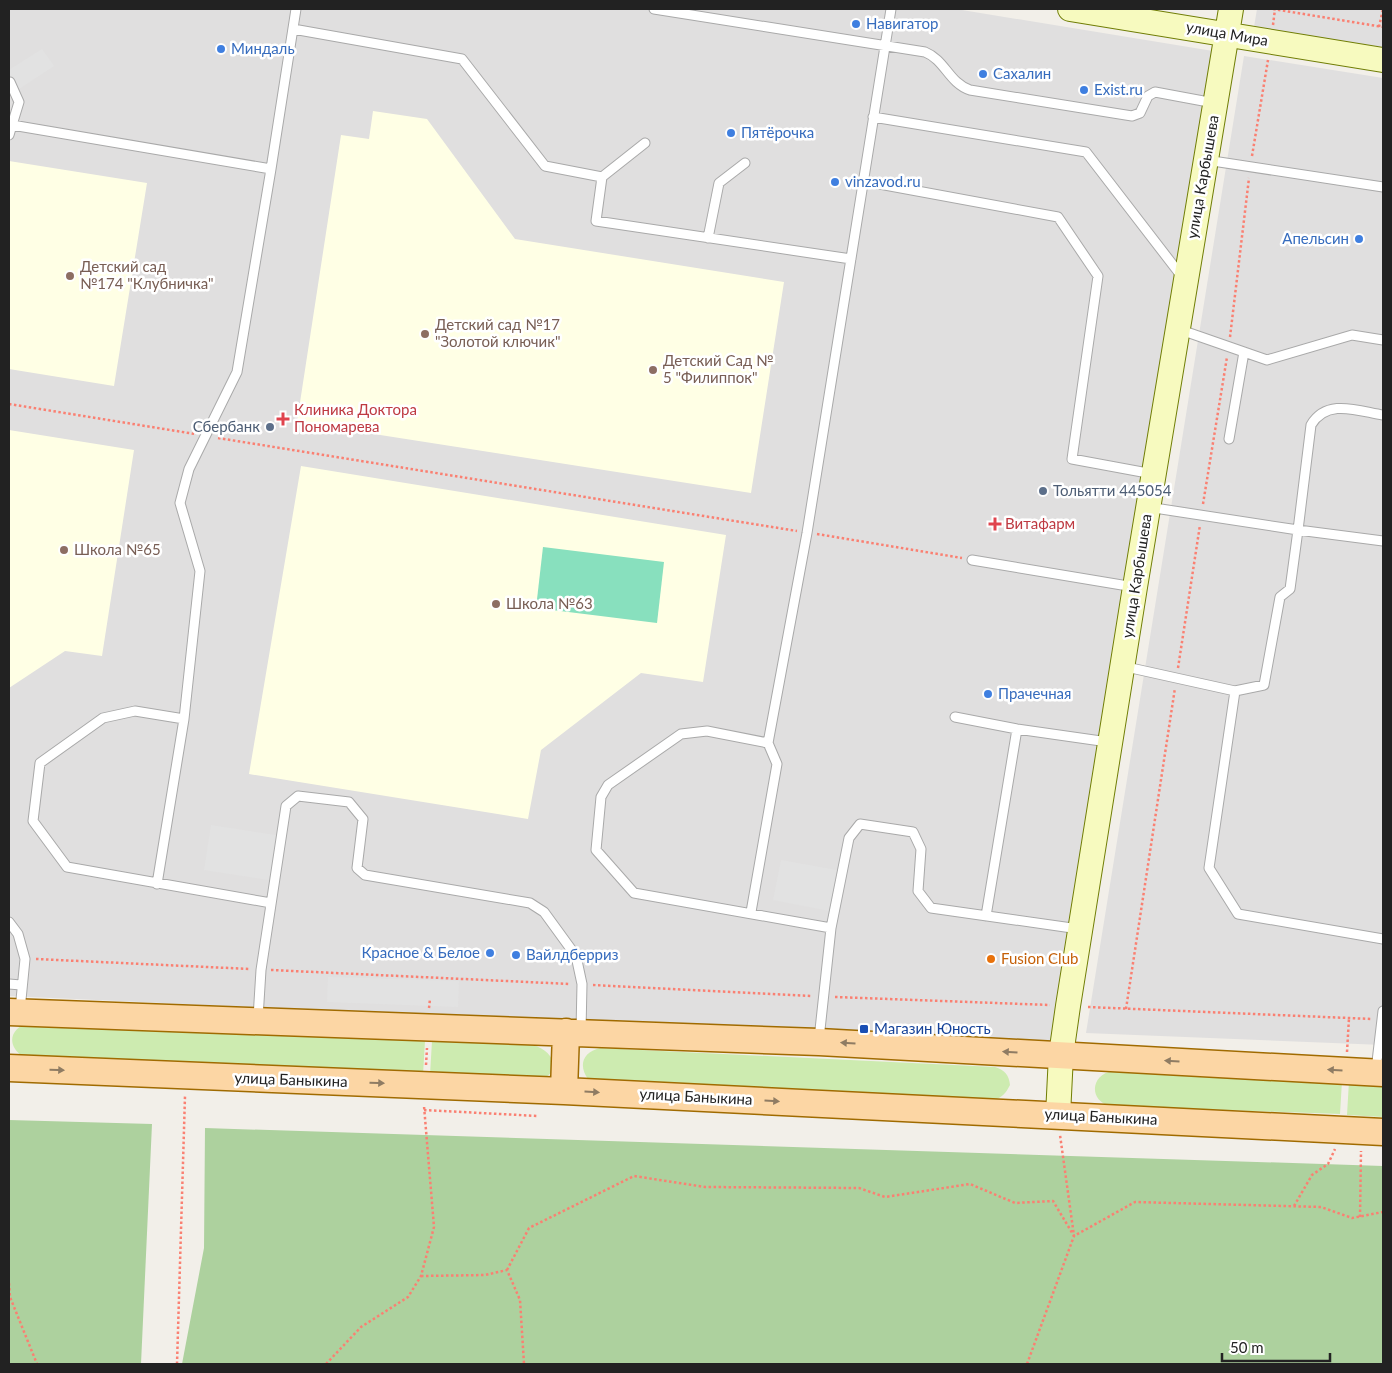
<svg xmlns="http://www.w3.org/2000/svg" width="1392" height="1373" viewBox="0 0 1392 1373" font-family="Lato,sans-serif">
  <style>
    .residential { fill: #e0dfdf }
    .education { fill: #ffffe5 }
    .grass { fill: #cdebb0 }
    .forest { fill: #add19e }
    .pitch { fill: #88e0be }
    .parking { fill: #e2e2e2 }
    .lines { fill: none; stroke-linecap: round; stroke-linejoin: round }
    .lane-casing { stroke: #a9a9a9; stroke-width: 11 }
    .secondary-casing { stroke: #707d05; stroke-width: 26 }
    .primary-casing { stroke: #a06b00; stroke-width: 29 }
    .path { stroke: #fa8072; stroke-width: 2.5; stroke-dasharray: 2.5 2.5; stroke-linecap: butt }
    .lane { stroke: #fff; stroke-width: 9 }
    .secondary { stroke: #f7fabf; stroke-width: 24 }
    .primary { stroke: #fcd6a4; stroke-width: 26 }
    .oneway { fill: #8f7c63 }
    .shop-dot { fill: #3f7fe0; stroke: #fff; stroke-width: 2 }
    .education-dot { fill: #8d6e63; stroke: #fff; stroke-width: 2 }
    .health-dot { fill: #e0444e; stroke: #fff; stroke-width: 2 }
    .service-dot { fill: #5c6f8a; stroke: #fff; stroke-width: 2 }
    .food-dot { fill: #e8710a; stroke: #fff; stroke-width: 2 }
    .transit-dot { fill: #1a4fb4; stroke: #fff; stroke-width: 2 }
    .labels { text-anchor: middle; stroke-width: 5; stroke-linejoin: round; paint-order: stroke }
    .shop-label { font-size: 15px; fill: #366cbe; stroke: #fff; text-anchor: start }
    .street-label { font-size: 15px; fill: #222; stroke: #fff }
    .education-label { font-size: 15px; fill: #785e54; stroke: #fff; text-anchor: start }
    .health-label { font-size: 15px; fill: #be3a42; stroke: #fff; text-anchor: start }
    .service-label { font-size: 15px; fill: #4e5e75; stroke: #fff; text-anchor: end }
    .food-label { font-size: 15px; fill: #c56008; stroke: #fff; text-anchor: start }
    .transit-label { font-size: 15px; fill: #164399; stroke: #fff; text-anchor: start }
  </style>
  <rect width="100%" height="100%" fill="#f2efe9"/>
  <path class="residential" d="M9,9H956L1213,51L1052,1043L9,996Z
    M1257,9H1383V47L1254,27Z
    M1244,56L1383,78V1045L1086,1033Z"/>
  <path class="education" d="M373,111L427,119L515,239L784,282L751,493L297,422L341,135L369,139Z
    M9,161L147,183L114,386L9,369Z
    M9,430L134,450L102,656L65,651L9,688Z
    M301,466L726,535L703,682L641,673L541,750L528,819L249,774Z"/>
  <path class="grass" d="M30,1023L425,1041L423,1075L24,1057C6,1047 9,1027 30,1023Z
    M432,1041L533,1045C551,1050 564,1069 542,1079L430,1075Z
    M600,1048L995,1067C1005,1070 1009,1075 1010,1085C1006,1093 1002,1098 993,1100L588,1079C578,1065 583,1052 600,1048Z
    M1113,1071L1342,1081L1340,1114L1110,1106C1088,1100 1091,1074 1113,1071Z
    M1349,1081L1383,1083V1117L1347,1115Z"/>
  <path class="forest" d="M9,1120L152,1124L141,1364H9Z
    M205,1128L1383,1166V1364H182L204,1248Z"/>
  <path class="pitch" d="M543,547L664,562L657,623L536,608Z"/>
  <path class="parking" d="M42,49L54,66L19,89L9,73V70Z
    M211,825L282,836L275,881L204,870Z
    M781,860L842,871L835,912L773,900Z
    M328,977L459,981L458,1007L327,1002Z"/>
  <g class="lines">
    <defs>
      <path id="lane" d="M654,9L925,52C945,60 949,83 970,90L1132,116L1140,113L1148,96L1155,92L1214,103
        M293,29L462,59L545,166L602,177L596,221L851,259
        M873,117L1086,152L1183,278
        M12,125L271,169
        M9,135L19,102L10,82
        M1206,160L1383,187
        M602,177L645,143
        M863,181L1058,217L1098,276L1072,459L1153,474
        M708,238L719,183L745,163
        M1178,329L1267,360L1352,335L1383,340
        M1229,439L1244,352
        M1148,507L1298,530L1311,425C1327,398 1358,411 1383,415
        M972,560L1134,587
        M1122,666L1235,691L1209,868L1238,914L1383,939
        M1235,691L1264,685L1280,597L1290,589L1298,530L1383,541
        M955,717L1017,729L1108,742
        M184,719L135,711L103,718L40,763L33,821L67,867L271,903
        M768,743L707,731L681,734L608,785L601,797L596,850L634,893L831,928
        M157,884L184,719L200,571L180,503L189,469L237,372L271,169L296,9
        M751,912L777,764L768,743L807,533L891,9
        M986,916L1017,729
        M9,922L18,934L25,959L20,1010
        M9,984L21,985
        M258,1018L261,970L286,806L298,796L349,802L363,819L357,868L365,875L530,903L544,912L576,956L582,984L581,1031
        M819,1039L831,928L849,838L860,824L913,832L921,849L918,891L931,908L1079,929
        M1376,1070L1383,1011"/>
      <path id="secondary" d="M1070,9L1383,60
        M1058,1115L1061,1055L1068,1006L1135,587L1231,9"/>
      <path id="primary" d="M9,1012L819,1042L1383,1073
        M9,1068L564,1091L1383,1132
        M564,1091L566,1032"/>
    </defs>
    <use href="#lane" class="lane-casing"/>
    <use href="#secondary" class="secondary-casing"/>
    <use href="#primary" class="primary-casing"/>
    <path class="path" d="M1273,9L1383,27
      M1273,25L1275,9
      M1379,27L1383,9
      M1252,156L1268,60
      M1230,337L1249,178
      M9,404L195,434
      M218,438L797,531
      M1203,504L1227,357
      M817,534L962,558
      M1178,668L1200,525
      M36,959L250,969
      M271,970L570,984
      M593,985L812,996
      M835,997L1050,1005
      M1088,1007L1372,1019
      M429,1008L430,999
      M1126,1009L1175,688
      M1347,1052L1349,1018
      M426,1065L427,1048
      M424,1110L538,1116
      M1294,1206L1312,1175L1328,1164L1335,1149
      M1360,1217L1361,1151
      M507,1270L529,1228L634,1176L705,1187L859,1188L885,1197L970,1184L1015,1203L1053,1201L1074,1236L1135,1202L1321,1207L1352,1218L1383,1212
      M421,1276L485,1275L507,1270L520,1300L524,1364
      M9,1283L10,1297L37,1364
      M177,1364L185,1096
      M326,1364L361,1327L408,1297L421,1276L434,1227L424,1106
      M1027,1364L1074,1236L1060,1135"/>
    <use href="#lane" class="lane"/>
    <use href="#secondary" class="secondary"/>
    <use href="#primary" class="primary"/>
  </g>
  <defs><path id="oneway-solid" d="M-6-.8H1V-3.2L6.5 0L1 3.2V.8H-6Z" transform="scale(1.25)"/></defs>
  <g class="oneway">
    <use href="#oneway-solid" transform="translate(848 1043) rotate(-177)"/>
    <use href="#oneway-solid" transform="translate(1010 1052) rotate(-177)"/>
    <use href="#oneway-solid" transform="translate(1172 1061) rotate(-177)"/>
    <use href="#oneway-solid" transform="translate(57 1070) rotate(2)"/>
    <use href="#oneway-solid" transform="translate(1335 1070) rotate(-177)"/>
    <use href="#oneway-solid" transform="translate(377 1083) rotate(2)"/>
    <use href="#oneway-solid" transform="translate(592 1092) rotate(3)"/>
    <use href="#oneway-solid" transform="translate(772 1101) rotate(3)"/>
  </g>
  <g class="shop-dot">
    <circle cx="856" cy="24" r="5"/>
    <circle cx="221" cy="49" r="5"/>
    <circle cx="983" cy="74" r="5"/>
    <circle cx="1084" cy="90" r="5"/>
    <circle cx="731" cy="133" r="5"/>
    <circle cx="835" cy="182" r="5"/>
    <circle cx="1359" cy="239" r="5"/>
    <circle cx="988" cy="694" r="5"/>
    <circle cx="490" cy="953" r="5"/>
    <circle cx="516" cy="955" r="5"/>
  </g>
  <g class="education-dot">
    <circle cx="70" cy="276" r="5"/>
    <circle cx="425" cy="334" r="5"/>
    <circle cx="653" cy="370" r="5"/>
    <circle cx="64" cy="550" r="5"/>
    <circle cx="496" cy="604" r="5"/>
  </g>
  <g class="health-dot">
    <path d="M280.5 411.5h5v5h5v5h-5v5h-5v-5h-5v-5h5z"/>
    <path d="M992.5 516.5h5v5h5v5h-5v5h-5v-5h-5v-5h5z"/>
  </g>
  <g class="service-dot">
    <circle cx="270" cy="427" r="5"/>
    <circle cx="1043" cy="491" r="5"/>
  </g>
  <circle class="food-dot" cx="991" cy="959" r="5"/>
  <rect class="transit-dot" x="859" y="1024" width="10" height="10" rx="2.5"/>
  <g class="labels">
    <g class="shop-label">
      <text x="866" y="29">Навигатор</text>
      <text x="231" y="54">Миндаль</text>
      <text x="993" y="79">Сахалин</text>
      <text x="1094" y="95">Exist.ru</text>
      <text x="741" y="138">Пятёрочка</text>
      <text x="845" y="187">vinzavod.ru</text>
      <text x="1349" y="244" text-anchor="end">Апельсин</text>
      <text x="998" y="699">Прачечная</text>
      <text x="480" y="958" text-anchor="end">Красное &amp; Белое</text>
      <text x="526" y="960">Вайлдберриз</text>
    </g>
    <g class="street-label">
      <text transform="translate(1227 34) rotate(10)" y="5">улица Мира</text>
      <text transform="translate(1203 177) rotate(-80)" y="5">улица Карбышева</text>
      <text transform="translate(1137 576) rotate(-81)" y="5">улица Карбышева</text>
      <text transform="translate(291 1080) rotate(2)" y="5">улица Баныкина</text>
      <text transform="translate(696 1097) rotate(3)" y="5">улица Баныкина</text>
      <text transform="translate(1101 1117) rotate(3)" y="5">улица Баныкина</text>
    </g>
    <g class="education-label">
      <text x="80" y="272">Детский сад<tspan x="80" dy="17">№174 "Клубничка"</tspan></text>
      <text x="435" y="330">Детский сад №17<tspan x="435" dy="17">"Золотой ключик"</tspan></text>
      <text x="663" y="366">Детский Сад №<tspan x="663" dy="17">5 "Филиппок"</tspan></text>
      <text x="74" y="555">Школа №65</text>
      <text x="506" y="609">Школа №63</text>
    </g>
    <g class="health-label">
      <text x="294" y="415">Клиника Доктора<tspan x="294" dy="17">Пономарева</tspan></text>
      <text x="1005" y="529">Витафарм</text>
    </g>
    <g class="service-label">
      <text x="260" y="432">Сбербанк</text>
      <text x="1053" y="496" text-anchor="start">Тольятти 445054</text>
    </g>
    <g class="food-label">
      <text x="1001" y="964">Fusion Club</text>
    </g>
    <g class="transit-label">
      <text x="874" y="1034">Магазин Юность</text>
    </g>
  </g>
  <rect width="1392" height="1373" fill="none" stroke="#222222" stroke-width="20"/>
  <path d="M1222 1353v8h108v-8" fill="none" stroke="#222222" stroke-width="2.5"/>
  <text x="1230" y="1353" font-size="15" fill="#222222" stroke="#ffffff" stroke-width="4" paint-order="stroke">50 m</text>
</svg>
